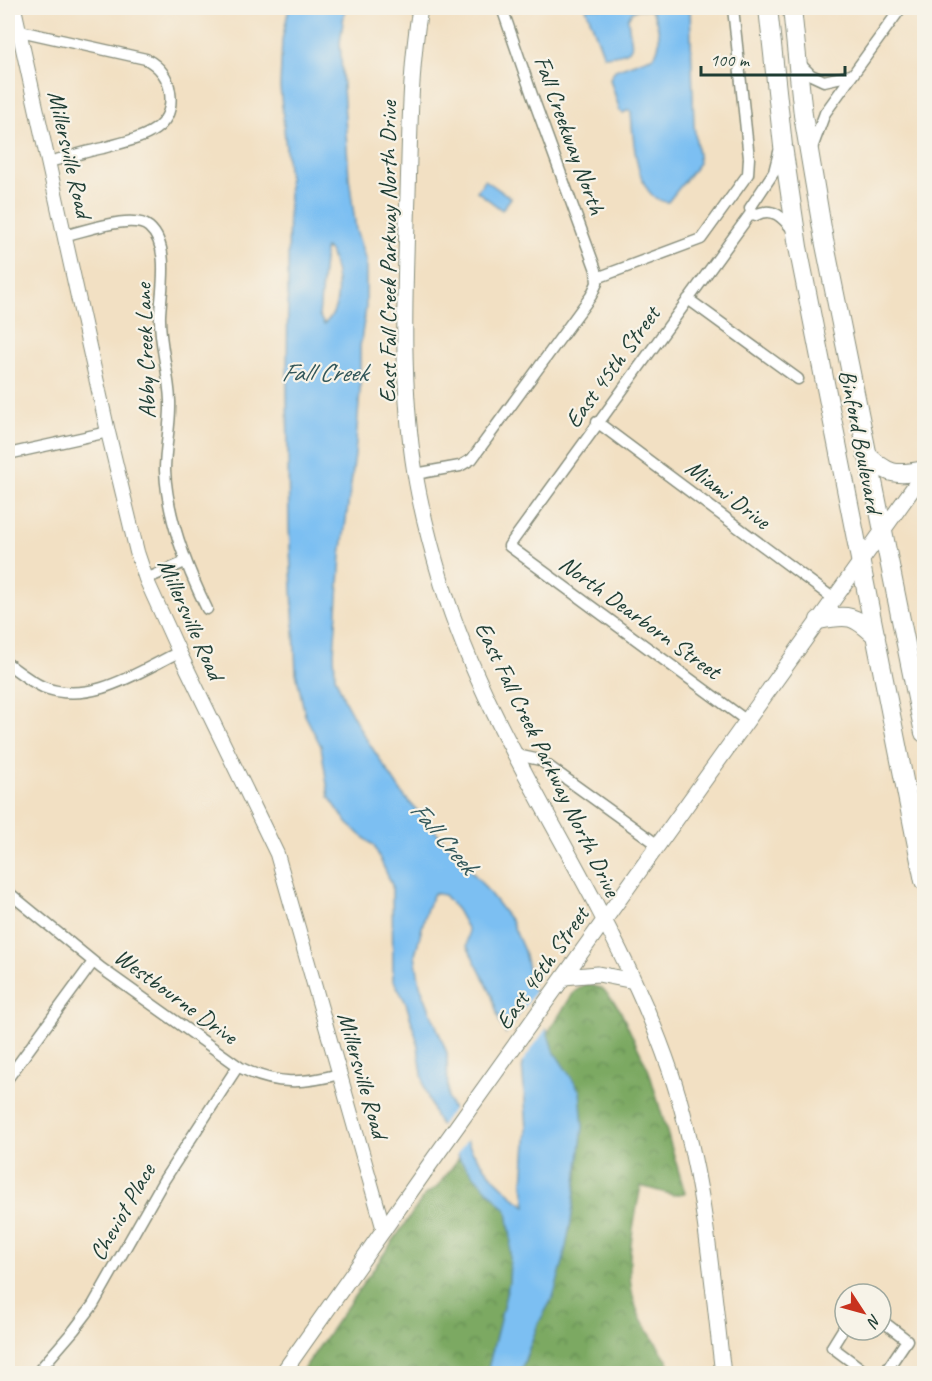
<svg xmlns="http://www.w3.org/2000/svg" width="932" height="1381" viewBox="0 0 932 1381" font-family="Caveat,sans-serif">
  <style>
    .forest { fill: url(#forest-crowns); stroke: #4d734b; stroke-width: 1.5 }
    .water { fill: #7cbff2; stroke: #4e7e93; stroke-width: 1.5; fill-rule: evenodd }
    .pier { fill: #f2e0c3 }
    .lines { fill: none; stroke-linecap: round; stroke-linejoin: round }
    .minor-casing { stroke: #888e7c; stroke-width: 13 }
    .tertiary-casing { stroke: #888e7c; stroke-width: 16 }
    .secondary-casing { stroke: #888e7c; stroke-width: 17 }
    .primary-casing { stroke: #888e7c; stroke-width: 20 }
    .minor { stroke: #fff; stroke-width: 10 }
    .tertiary { stroke: #fff; stroke-width: 14 }
    .secondary { stroke: #fff; stroke-width: 15 }
    .primary { stroke: #fff; stroke-width: 18 }
    .labels { text-anchor: middle; stroke-width: 4.5; stroke-linejoin: round; paint-order: stroke }
    .street-label { font-size: 24px; fill: #1f3d34; stroke: #f7f3e8 }
    .water-label { font-size: 26px; font-style: italic; fill: #32575a; stroke: #f7f3e8 }
  </style>
  <defs>
    <pattern id="forest-crowns" width="20" height="18" patternUnits="userSpaceOnUse" patternTransform="scale(1.5)"><rect width="20" height="18" fill="#7ba962"/><path d="M2 6a3 3 0 1 1 6 0M12 15a3 3 0 1 1 6 0" fill="none" stroke="#648b52"/></pattern>
  </defs>
  <rect width="100%" height="100%" fill="#f7f3e8"/>
  <filter id="ink" filterUnits="userSpaceOnUse"><feTurbulence type="fractalNoise" baseFrequency=".0167" numOctaves="2"/><feDisplacementMap in="SourceGraphic" scale="12" xChannelSelector="R" yChannelSelector="G"/><feConvolveMatrix kernelMatrix="1 2 1 2 8 2 1 2 1" color-interpolation-filters="sRGB"/></filter>
  <filter id="wash" filterUnits="userSpaceOnUse"><feTurbulence type="fractalNoise" baseFrequency=".008" numOctaves="4" result="noise"/><feDisplacementMap in="SourceGraphic" scale="24" xChannelSelector="R" yChannelSelector="G"/><feGaussianBlur stdDeviation="1.35" result="paint"/><feColorMatrix in="noise" values="0 0 0 0 0 0 0 0 0 0 0 0 0 0 0 0 0 1.4 0 .05"/><feComposite in="paint" operator="in"/></filter>
  <g filter="url(#wash)">
    <rect width="100%" height="100%" fill="#f2e0c3"/>
    <path class="forest" d="M586,984L603,989L619,1008L649,1071L685,1193L673,1195L641,1186C632,1231 620,1281 643,1323C653,1340 665,1354 673,1371L672,1374H520L538,1324L553,1297L571,1221L579,1165L563,1068L553,1050L547,1034L574,992Z
      M459,1158L507,1210L511,1238L509,1283L487,1373L300,1374L425,1195L437,1187Z"/>
    <path class="water" d="M289,8H345L340,43L349,177L356,230L366,261V308L360,347V391L355,455L341,556L334,653L335,676L345,701L363,734L404,796L480,881L511,921L524,951L531,982L553,1050L580,1091L583,1127L571,1221L563,1262L553,1297L538,1324L520,1373H487L509,1283L511,1238L507,1211L461,1161L435,1116L424,1087L417,1040L406,1003L393,979L392,885L374,846L348,824L329,797L321,746L305,715L296,672L289,527L287,385L289,180L280,87L282,40ZM325,248L330,251C336,269 342,294 333,313C332,317 327,321 324,324L319,316ZM434,893L444,895L457,910L468,930L467,946L491,993L500,1023L522,1064L527,1128L523,1185L526,1206L517,1200L495,1179L472,1151L448,1099L447,1053L420,985L415,955L427,908Z
      M586,8H690L694,125L699,163L668,202C635,201 633,136 631,112L629,110L623,113L620,111L610,79L615,70L654,56C663,44 659,23 651,10L638,9L632,12L628,18C629,45 644,53 604,56Z
      M485,180L511,198L502,210L477,191Z"/>
    <path class="pier" d="M536,990L548,1026L519,1067L504,1037Z
      M455,1106L469,1137L455,1157L439,1129Z"/>
  </g>
  <g filter="url(#ink)">
    <g class="lines">
      <defs>
        <path id="minor" d="M20,31L146,59C159,66 168,77 170,92C176,134 134,139 103,148C85,152 67,157 49,162
          M799,63L811,75L824,81L851,75
          M812,148L825,113L901,8
          M751,213L756,215C773,206 783,218 793,230
          M66,235C86,231 133,213 149,227C171,246 161,290 160,315C159,344 169,372 170,401C171,424 165,447 165,470C167,518 186,566 207,609
          M597,278L701,239L748,174L749,158L733,8
          M688,299L798,379
          M597,422L834,599
          M8,454L108,432
          M415,474L460,466L472,459L591,296L597,283L596,270L532,95L502,8
          M146,579L185,562
          M8,664C19,672 30,681 43,687C90,706 138,672 179,652
          M747,721L509,546L751,213L750,208L774,172L779,152
          M517,755L540,760L658,845
          M8,892L101,968L241,1068C275,1085 304,1084 339,1074
          M8,1078L93,962
          M881,1320L907,1340L884,1374
          M845,1326L832,1347L868,1374
          M36,1374L74,1330L93,1305L164,1180L238,1066"/>
        <path id="tertiary" d="M14,8L108,432L137,552L146,579L179,652L277,854L384,1230"/>
        <path id="secondary" d="M420,8C410,69 410,131 408,193C405,286 400,381 415,473C421,510 431,547 442,584C486,728 577,853 638,990C658,1034 675,1079 686,1125C707,1206 713,1291 723,1374
          M564,977L598,974L634,981
          M282,1374L430,1164L924,473"/>
        <path id="primary" d="M768,8L783,146L798,247L924,881
          M792,8L803,115L824,240L924,733
          M866,454C888,475 895,476 924,470
          M819,620C849,614 854,615 876,636"/>
      </defs>
      <use href="#minor" class="minor-casing"/>
      <use href="#tertiary" class="tertiary-casing"/>
      <use href="#secondary" class="secondary-casing"/>
      <use href="#primary" class="primary-casing"/>
      <use href="#minor" class="minor"/>
      <use href="#tertiary" class="tertiary"/>
      <use href="#secondary" class="secondary"/>
      <use href="#primary" class="primary"/>
    </g>
  </g>
  <g class="labels">
    <g class="street-label">
      <text transform="translate(570 135) rotate(70)" y="8">Fall Creekway North</text>
      <text transform="translate(70 154) rotate(77)" y="8">Millersville Road</text>
      <text transform="translate(388 252) rotate(-90)" y="8">East Fall Creek Parkway North Drive</text>
      <text transform="translate(145 351) rotate(-92)" y="8">Abby Creek Lane</text>
      <text transform="translate(612 367) rotate(-54)" y="8">East 45th Street</text>
      <text transform="translate(861 441) rotate(79)" y="8">Binford Boulevard</text>
      <text transform="translate(728 494) rotate(37)" y="8">Miami Drive</text>
      <text transform="translate(640 617) rotate(36)" y="8">North Dearborn Street</text>
      <text transform="translate(191 619) rotate(66)" y="8">Millersville Road</text>
      <text transform="translate(548 759) rotate(64)" y="8">East Fall Creek Parkway North Drive</text>
      <text transform="translate(542 968) rotate(-55)" y="8">East 46th Street</text>
      <text transform="translate(176 996) rotate(36)" y="8">Westbourne Drive</text>
      <text transform="translate(363 1075) rotate(74)" y="8">Millersville Road</text>
      <text transform="translate(122 1212) rotate(-60)" y="8">Cheviot Place</text>
    </g>
    <g class="water-label">
      <text x="324" y="381">Fall Creek</text>
      <text transform="translate(444 837) rotate(49)" y="9">Fall Creek</text>
    </g>
  </g>
  <rect width="932" height="1381" fill="none" stroke="#f7f3e8" stroke-width="30"/>
  <g transform="translate(863 1312) rotate(126)"><circle r="28" fill="#f7f3e8" stroke="#a1aaa0" stroke-width="1.5"/>
  <path d="M0-4.5L10 22L0 15L-10 22Z" fill="#c8321e"/>
  <text y="-9" font-size="16" font-weight="bold" text-anchor="middle" fill="#1f3d34">N</text>
  </g>
  <path d="M701 66v9h144v-9" fill="none" stroke="#1f3d34" stroke-width="3"/>
  <text x="710" y="66" font-size="18" fill="#1f3d34" stroke="#f7f3e8" stroke-width="4.5" paint-order="stroke">100 m</text>
</svg>
